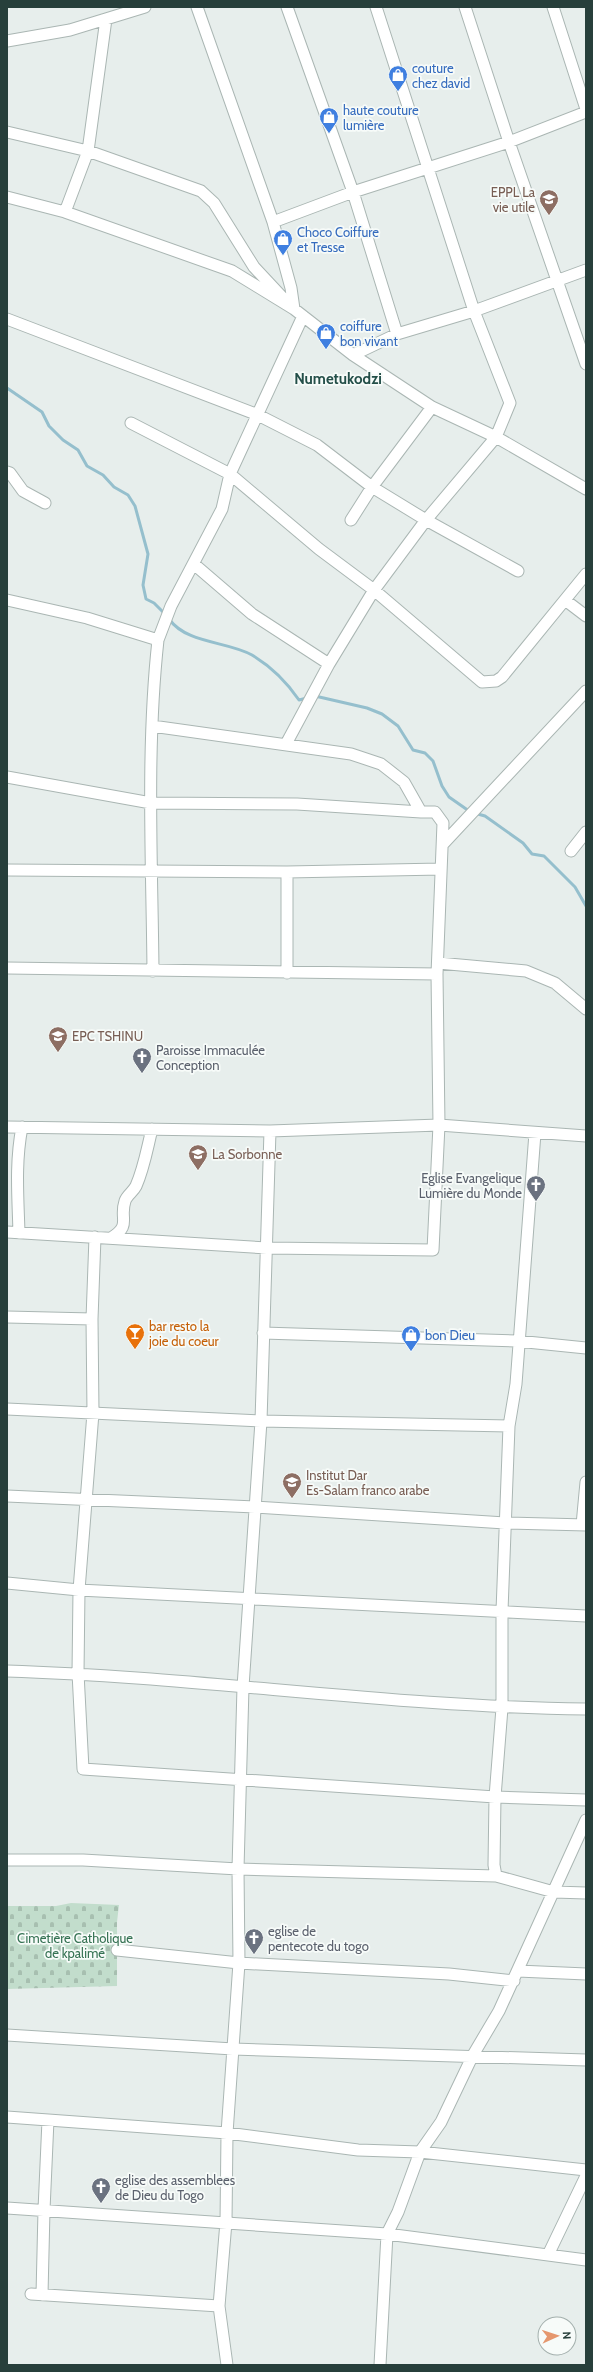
<svg xmlns="http://www.w3.org/2000/svg" width="593" height="2372" viewBox="0 0 593 2372" font-family="Cabin,sans-serif">
  <style>
    .cemetery { fill: url(#cemetery-stones) }
    .lines { fill: none; stroke-linecap: round; stroke-linejoin: round }
    .stream { stroke: #95bfcd; stroke-width: 3 }
    .minor-casing { stroke: #aab6b3; stroke-width: 13 }
    .minor { stroke: #fff; stroke-width: 11 }
    .labels { text-anchor: middle; stroke-width: 3.5; stroke-linejoin: round; paint-order: stroke }
    .shop-label { font-size: 13px; fill: #366cbe; stroke: #f7fbf9; text-anchor: start }
    .education-label { font-size: 13px; fill: #785e54; stroke: #f7fbf9; text-anchor: start }
    .worship-label { font-size: 13px; fill: #5b616d; stroke: #f7fbf9; text-anchor: start }
    .food-label { font-size: 13px; fill: #c56008; stroke: #f7fbf9; text-anchor: start }
    .park-label { font-size: 13px; fill: #357253; stroke: #f7fbf9 }
    .quarter-label { font-size: 15px; font-weight: bold; fill: #244f49; stroke: #f7fbf9 }
  </style>
  <defs>
    <pattern id="cemetery-stones" width="16" height="16" patternUnits="userSpaceOnUse"><rect width="16" height="16" fill="#c2ddcc"/><path d="M2 7V4a2 2 0 0 1 4 0v3zM10 15v-3a2 2 0 0 1 4 0v3z" fill="#a7bfb0"/></pattern>
  </defs>
  <rect width="100%" height="100%" fill="#e7eeec"/>
  <path class="cemetery" d="M71,1903L119,1905L117,1922V1986L7,1989V1906H56Z"/>
  <g class="lines">
    <path class="stream" d="M7,388L42,412L49,426L63,440L78,450L87,466L103,475L114,487L128,495L135,506L148,554L143,585L146,599L154,603L165,614
      M169,619C187,644 227,641 252,655C272,667 286,681 299,700L307,698
      M315,696L367,708L382,714L398,726L413,750L425,753L433,761L442,786L449,797L469,811
      M474,813L485,816L523,843L532,854L544,856L575,887L586,906"/>
    <defs>
      <path id="minor" d="M197,7L273,222L291,288L294,309
        M287,7L353,192L397,334
        M465,7L509,142L586,364
        M553,7L586,109
        M7,41L70,30L145,7
        M7,132L88,151L201,191L214,203L254,267L282,297
        M7,197L65,212L232,271L294,309L353,355L432,407L496,437L586,489
        M65,212L88,151L106,19
        M273,222L353,192L509,142L586,112
        M7,319L258,415L317,445L372,487L426,520L518,571
        M353,355L397,334L474,311L586,270
        M131,423L230,474L319,549L374,590L482,682L496,681L502,677L586,574
        M7,472L10,473L23,491L45,503
        M351,520L372,487L432,407
        M195,565L252,614L329,664
        M7,600L87,618L158,640C146,750 152,861 153,971
        M565,600L586,616
        M158,640L171,606L222,509L230,474L303,316
        M286,744L329,664L374,590L426,520L496,437L510,403L474,311L376,7
        M7,777L151,803L297,804L421,812
        M443,844L586,691
        M571,851L586,832
        M7,870L287,872L441,869
        M438,963L526,971L555,983L586,1009
        M7,968L437,974
        M287,973V872
        M7,1127L270,1131
        M535,1133L516,1384L509,1426L502,1611V1708L495,1797L494,1865L496,1876L554,1892L586,1893
        M7,1232L267,1248L433,1250L439,1125L437,974L443,823L435,812H421L404,782L381,764L351,754L152,726
        M19,1233C18,1197 15,1163 22,1127
        M95,1237L92,1319L93,1413L79,1590L78,1673L83,1769L495,1797L586,1800
        M111,1238C132,1225 119,1219 125,1201C127,1195 133,1192 136,1186C144,1168 147,1149 152,1129
        M7,1317L92,1319
        M263,1333L517,1341L586,1348
        M7,1409L261,1421L509,1426
        M7,1496L255,1507L505,1523L586,1525
        M582,1525L586,1482
        M7,1583L79,1590L586,1616
        M7,1671C200,1677 392,1707 586,1709
        M7,1860H83L238,1869L496,1876
        M117,1950L239,1963L449,1974L514,1981
        M518,1971L586,1974
        M7,2035L233,2049L586,2060
        M7,2117L227,2133L358,2150L420,2152L586,2170
        M7,2208L387,2234L586,2260
        M548,2255L586,2176
        M31,2294L219,2306
        M42,2295L44,2210L48,2120
        M227,2365L219,2306L226,2222L227,2133L239,1963L238,1869L243,1687L261,1421L270,1131L439,1125L586,1136
        M380,2365L387,2234L398,2212L420,2152L441,2122L473,2055L499,2011L586,1820"/>
    </defs>
    <use href="#minor" class="minor-casing"/>
    <use href="#minor" class="minor"/>
  </g>
  <defs>
    <symbol id="shop-pin" viewBox="-11 -11 22 30"><path d="M0 17L-7.5 6A9.5 9.5 0 1 1 7.5 6Z" fill="#3f7fe0" stroke="#f7fbf9"/><path d="M-5-2.5h2.3a2.7 3.5 0 0 1 5.4 0H5L5.5 6h-11ZM-1.5-2.5h3a1.5 2.3 0 0 0-3 0Z" fill="#fff"/></symbol>
    <symbol id="school-pin" viewBox="-11 -11 22 30"><path d="M0 17L-7.5 6A9.5 9.5 0 1 1 7.5 6Z" fill="#8d6e63" stroke="#f7fbf9"/><path d="M0-5L7-2L0 1L-7-2ZM-4 1L0 2.5L4 1V4Q0 6-4 4Z" fill="#fff"/></symbol>
    <symbol id="church-pin" viewBox="-11 -11 22 30"><path d="M0 17L-7.5 6A9.5 9.5 0 1 1 7.5 6Z" fill="#6b7280" stroke="#f7fbf9"/><path d="M-1.2-6h2.4v3.5h3.3v2.4h-3.3V6h-2.4V-.1h-3.3v-2.4h3.3Z" fill="#fff"/></symbol>
    <symbol id="bar-pin" viewBox="-11 -11 22 30"><path d="M0 17L-7.5 6A9.5 9.5 0 1 1 7.5 6Z" fill="#e8710a" stroke="#f7fbf9"/><path d="M-6-5H6L.8 .8V4.5H3.5V6h-7V4.5H-.8V.8Z" fill="#fff"/></symbol>
  </defs>
  <g fill-rule="evenodd">
    <use href="#shop-pin" x="387" y="64" width="22" height="30"/>
    <use href="#shop-pin" x="318" y="106" width="22" height="30"/>
    <use href="#school-pin" x="538" y="188" width="22" height="30"/>
    <use href="#shop-pin" x="272" y="228" width="22" height="30"/>
    <use href="#shop-pin" x="315" y="322" width="22" height="30"/>
    <use href="#school-pin" x="47" y="1025" width="22" height="30"/>
    <use href="#church-pin" x="131" y="1046" width="22" height="30"/>
    <use href="#school-pin" x="187" y="1143" width="22" height="30"/>
    <use href="#church-pin" x="525" y="1174" width="22" height="30"/>
    <use href="#bar-pin" x="124" y="1322" width="22" height="30"/>
    <use href="#shop-pin" x="400" y="1324" width="22" height="30"/>
    <use href="#school-pin" x="281" y="1471" width="22" height="30"/>
    <use href="#church-pin" x="243" y="1927" width="22" height="30"/>
    <use href="#church-pin" x="90" y="2176" width="22" height="30"/>
  </g>
  <g class="labels">
    <g class="shop-label">
      <text x="412" y="73">couture<tspan x="412" dy="15">chez david</tspan></text>
      <text x="343" y="115">haute couture<tspan x="343" dy="15">lumière</tspan></text>
      <text x="297" y="237">Choco Coiffure<tspan x="297" dy="15">et Tresse</tspan></text>
      <text x="340" y="331">coiffure<tspan x="340" dy="15">bon vivant</tspan></text>
      <text x="425" y="1340">bon Dieu</text>
    </g>
    <g class="education-label">
      <text x="535" y="197" text-anchor="end">EPPL La<tspan x="535" dy="15">vie utile</tspan></text>
      <text x="72" y="1041">EPC TSHINU</text>
      <text x="212" y="1159">La Sorbonne</text>
      <text x="306" y="1480">Institut Dar<tspan x="306" dy="15">Es-Salam franco arabe</tspan></text>
    </g>
    <g class="worship-label">
      <text x="156" y="1055">Paroisse Immaculée<tspan x="156" dy="15">Conception</tspan></text>
      <text x="522" y="1183" text-anchor="end">Eglise Evangelique<tspan x="522" dy="15">Lumière du Monde</tspan></text>
      <text x="268" y="1936">eglise de<tspan x="268" dy="15">pentecote du togo</tspan></text>
      <text x="115" y="2185">eglise des assemblees<tspan x="115" dy="15">de Dieu du Togo</tspan></text>
    </g>
    <g class="food-label">
      <text x="149" y="1331">bar resto la<tspan x="149" dy="15">joie du coeur</tspan></text>
    </g>
    <g class="park-label">
      <text x="75" y="1943">Cimetière Catholique<tspan x="75" dy="15">de kpalimé</tspan></text>
    </g>
    <g class="quarter-label">
      <text x="338" y="384">Numetukodzi</text>
    </g>
  </g>
  <rect width="593" height="2372" fill="none" stroke="#273f3b" stroke-width="16"/>
  <g transform="translate(557 2336) rotate(87)"><circle r="19" fill="#f7fbf9" stroke="#a4b0ad"/>
  <path d="M0-3L7 15L0 10L-7 15Z" fill="#e5976e"/>
  <text y="-6" font-size="11" font-weight="bold" text-anchor="middle" fill="#273f3b">N</text>
  </g>
</svg>
